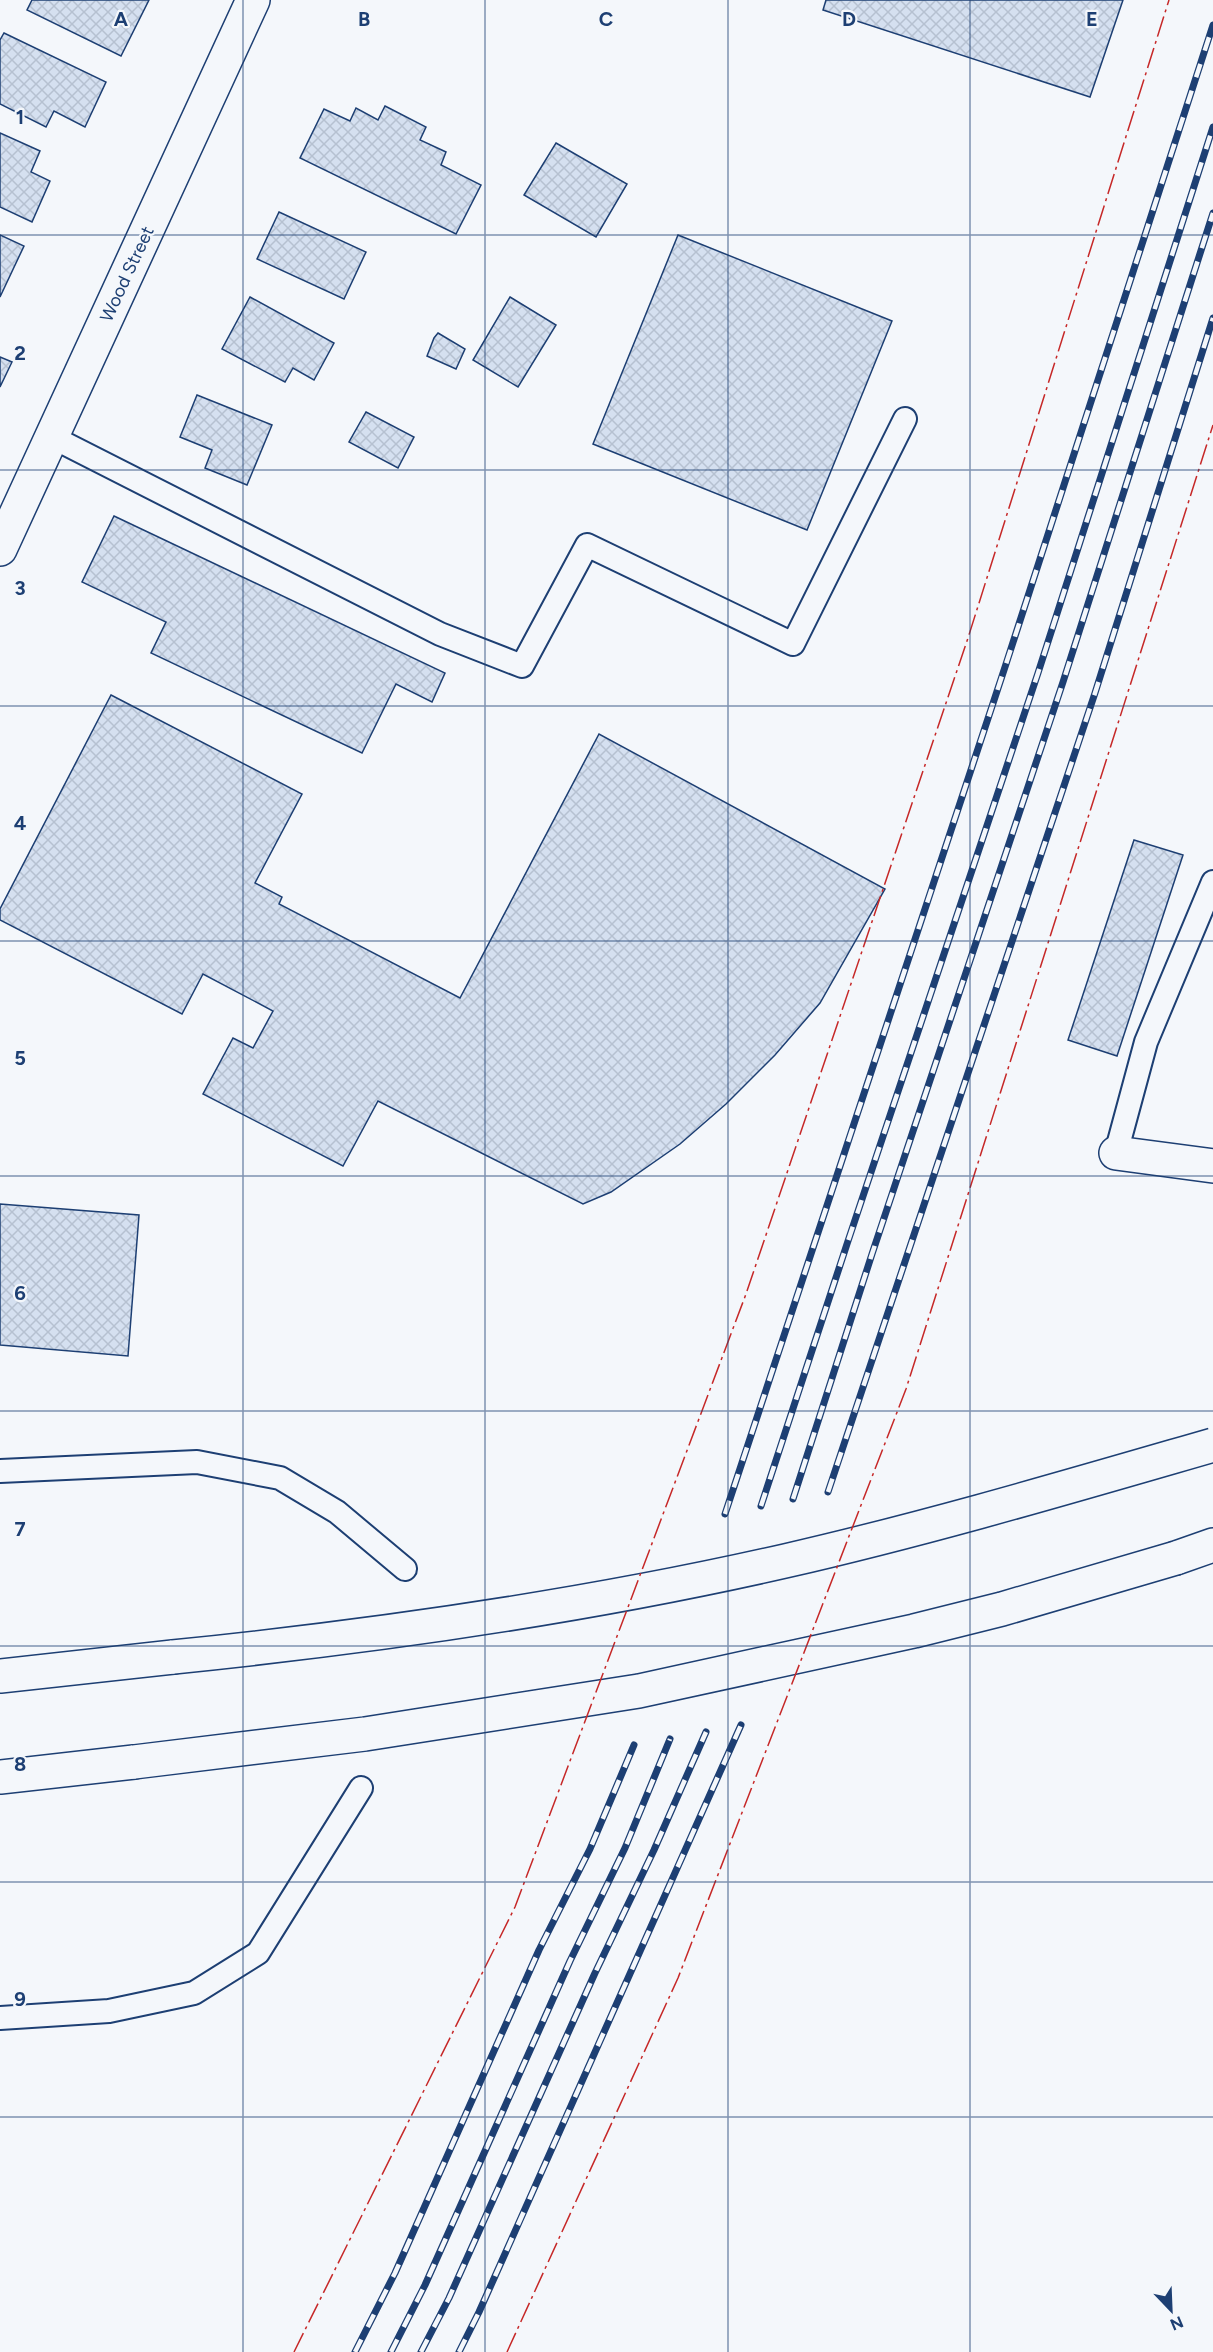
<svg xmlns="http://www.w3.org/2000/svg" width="1213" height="2352" viewBox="0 0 1213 2352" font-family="Figtree,sans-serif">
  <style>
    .building { fill: url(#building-cross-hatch); stroke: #1d3f73; stroke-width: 1.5 }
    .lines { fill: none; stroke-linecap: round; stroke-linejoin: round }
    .service-casing { stroke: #1d3f73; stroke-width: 26 }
    .minor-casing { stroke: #1d3f73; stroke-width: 36 }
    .motorway-casing { stroke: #1d3f73; stroke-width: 36 }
    .service { stroke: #f4f7fb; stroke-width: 22 }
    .minor { stroke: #f4f7fb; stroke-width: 33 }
    .motorway { stroke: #f4f7fb; stroke-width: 33 }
    .rail-casing { stroke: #1d3f73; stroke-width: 7 }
    .rail { stroke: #f4f7fb; stroke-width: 4.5; stroke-dasharray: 14; stroke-linecap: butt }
    .motorway-bridge-casing { stroke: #1d3f73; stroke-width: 36; stroke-linecap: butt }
    .motorway-bridge { stroke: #f4f7fb; stroke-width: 33 }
    .power { stroke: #c62828; stroke-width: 1.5; stroke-dasharray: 21 4.5 3 4.5; stroke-linecap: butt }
    .grid { fill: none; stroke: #1d3f73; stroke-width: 1.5; stroke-opacity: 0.55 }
    .labels { text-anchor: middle; stroke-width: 4.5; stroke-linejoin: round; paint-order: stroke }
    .street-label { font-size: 18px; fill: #1d3f73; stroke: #f4f7fb }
    .grid-label { font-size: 20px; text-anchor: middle; font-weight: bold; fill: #1d3f73; stroke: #f4f7fb; stroke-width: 4.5; stroke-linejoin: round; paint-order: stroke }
  </style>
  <defs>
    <pattern id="building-cross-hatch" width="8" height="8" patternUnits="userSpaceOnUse" patternTransform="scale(1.5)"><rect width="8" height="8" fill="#d5e0f0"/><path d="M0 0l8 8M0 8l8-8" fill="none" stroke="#b6c1d1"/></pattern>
  </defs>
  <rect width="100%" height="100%" fill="#f4f7fb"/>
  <path class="building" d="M32,0H149L121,56L27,10Z
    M826,0H1123L1090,97L823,10Z
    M4,33L106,82L85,127L54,111L46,127L0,104V40Z
    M385,106L426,127L420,140L446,152L441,165L481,185L456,234L300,158L324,109L350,121L356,108L378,120Z
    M0,133L40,151L31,172L50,181L32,222L0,207Z
    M556,143L627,184L596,237L524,195Z
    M279,212L366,252L344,299L257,259Z
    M0,235L24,246L0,297Z
    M678,235L892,321L807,530L593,444Z
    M250,297L334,343L314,380L293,368L285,382L222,349Z
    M510,297L556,325L518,387L473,360Z
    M438,333L465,349L456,369L427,356L434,338Z
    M0,357L12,362L0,387Z
    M197,395L272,425L247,485L205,468L212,450L180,437Z
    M366,412L414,437L398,468L349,442Z
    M114,516L445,673L432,702L396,684L362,753L151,653L166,622L82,582Z
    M111,695L302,794L255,883L282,897L279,904L460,998L599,734L885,889L820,1003L775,1055L726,1104L680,1144L611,1192L583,1204L378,1101L343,1166L203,1094L233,1038L253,1048L273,1011L203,974L182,1014L0,920V909Z
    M1134,840L1183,855L1117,1056L1068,1040Z
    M0,1204L139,1215L128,1356L0,1345Z"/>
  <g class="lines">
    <defs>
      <path id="service" d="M52,437L440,634L522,666L587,545L793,644L905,419
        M1116,1153L1146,1042L1213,882
        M0,1471L197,1462L280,1478L337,1512L405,1569
        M0,2018L109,2011L194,1993L258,1953L361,1788"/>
      <path id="minor" d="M0,549L253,0
        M1116,1153L1213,1166"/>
      <path id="motorway" d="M1176,1558L1213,1545
        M0,1676L173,1657
        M0,1777L134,1762"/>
    </defs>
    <use href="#service" class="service-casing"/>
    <use href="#minor" class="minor-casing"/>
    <use href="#motorway" class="motorway-casing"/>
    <use href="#service" class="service"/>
    <use href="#minor" class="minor"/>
    <use href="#motorway" class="motorway"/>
    <defs>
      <path id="rail" d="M828,1492L1095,693L1213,318
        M793,1499L872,1254L1063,682L1213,213
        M761,1506L847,1244L1038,673L1213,127
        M725,1514L1006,664L1213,25
        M355,2352L395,2273L539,1950L590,1849L634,1745
        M391,2352L425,2285L570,1961L625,1848L670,1739
        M421,2352L449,2298L595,1973L654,1850L706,1732
        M459,2352L479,2312L741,1725"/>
    </defs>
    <use href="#rail" class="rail-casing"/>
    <use href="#rail" class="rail"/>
    <defs>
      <path id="motorway-bridge" d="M173,1657C379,1636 583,1607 785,1561C929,1528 1071,1486 1213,1445
        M134,1762L365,1734L639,1691L914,1631L1002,1609L1176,1558"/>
    </defs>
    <use href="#motorway-bridge" class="motorway-bridge-casing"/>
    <use href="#motorway-bridge" class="motorway-bridge"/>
    <path class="power" d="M294,2352L515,1907L746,1294L968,638L1169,0
      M507,2352L678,1978L906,1389L1213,425"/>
  </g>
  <path class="grid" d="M243,0V2352M485,0V2352M728,0V2352M970,0V2352M0,235H1213M0,470H1213M0,706H1213M0,941H1213M0,1176H1213M0,1411H1213M0,1646H1213M0,1882H1213M0,2117H1213"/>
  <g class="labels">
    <g class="street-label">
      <text transform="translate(127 274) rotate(-65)" y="6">Wood Street</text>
    </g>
  </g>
  <g class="grid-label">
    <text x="121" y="26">A</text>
    <text x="364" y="26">B</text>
    <text x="606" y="26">C</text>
    <text x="849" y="26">D</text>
    <text x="1092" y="26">E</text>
    <text x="20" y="124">1</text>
    <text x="20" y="360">2</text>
    <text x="20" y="595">3</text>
    <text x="20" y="830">4</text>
    <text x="20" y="1065">5</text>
    <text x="20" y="1300">6</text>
    <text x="20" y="1536">7</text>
    <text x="20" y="1771">8</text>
    <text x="20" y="2006">9</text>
  </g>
  <g transform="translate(1171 2310) rotate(157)" stroke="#f4f7fb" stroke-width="4.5" paint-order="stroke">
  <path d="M0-4.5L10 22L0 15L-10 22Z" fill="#1d3f73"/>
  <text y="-9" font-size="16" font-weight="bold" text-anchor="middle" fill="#1d3f73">N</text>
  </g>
</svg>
